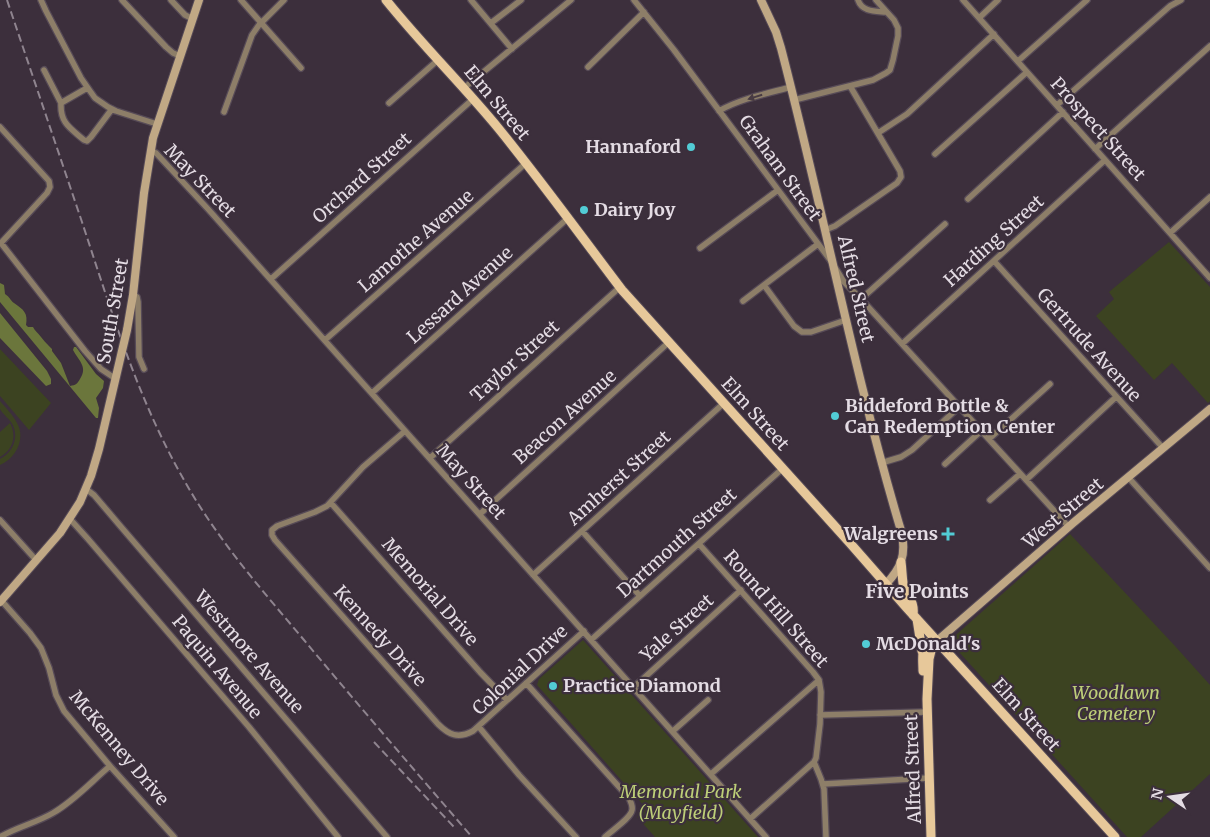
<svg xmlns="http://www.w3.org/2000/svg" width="1210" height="837" viewBox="0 0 1210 837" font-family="Merriweather,serif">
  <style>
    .green { fill: #3c4321 }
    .forest { fill: #6b763c }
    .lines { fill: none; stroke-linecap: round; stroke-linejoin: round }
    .street-casing { stroke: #574b57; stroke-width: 8 }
    .secondary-casing { stroke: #574b57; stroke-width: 10 }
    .primary-casing { stroke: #574b57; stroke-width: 11 }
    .street { stroke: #8d7e68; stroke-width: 5.5 }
    .secondary { stroke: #c0a885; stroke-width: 8 }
    .primary { stroke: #e7c89a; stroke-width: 9 }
    .rail { stroke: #8f848f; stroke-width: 2; stroke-dasharray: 8 4; stroke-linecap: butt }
    .secondary-bridge-casing { stroke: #574b57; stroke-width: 10; stroke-linecap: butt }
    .secondary-bridge { stroke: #c0a885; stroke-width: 8 }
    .oneway { fill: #483b43 }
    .poi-dot { fill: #52ccd5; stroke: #3c2f3c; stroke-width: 2 }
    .labels { text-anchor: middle; stroke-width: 4.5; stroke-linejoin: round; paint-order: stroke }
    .street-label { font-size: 18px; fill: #e4dce4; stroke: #3c2f3c }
    .poi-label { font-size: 18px; font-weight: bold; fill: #e4dce4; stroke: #3c2f3c; text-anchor: start }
    .park-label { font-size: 18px; font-style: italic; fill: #bdce78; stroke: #3c2f3c }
    .neighbourhood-label { font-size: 19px; font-weight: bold; fill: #e4dce4; stroke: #3c2f3c }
  </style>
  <rect width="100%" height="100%" fill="#3c2f3c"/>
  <path class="green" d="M1169,242L1210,287V401L1208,403L1172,363L1154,380L1096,316L1114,299L1109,292Z
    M0,349L51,403L29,430L0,396Z
    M0,401C6,408 13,415 17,423C26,439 16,458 0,465V459C14,452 20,435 11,422C8,418 2,413 0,409C0,408 0,401 0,401Z
    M10,423C17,436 13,450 0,457V432Z
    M1070,534L1175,646L1210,685V774L1141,837H1127L949,641Z
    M583,640L758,837H655L637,817L646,808L537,685L539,679Z"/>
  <path class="forest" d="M0,283L4,285L5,294C10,297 10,300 14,303C24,310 28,313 26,325L28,327H33C35,331 38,333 41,337C45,342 47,344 52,349V351L61,363L70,386C76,385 77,384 80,379C88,367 79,361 73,350L74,347H76L96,374L104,381L103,388L96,398L99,408L98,418H96L0,302Z
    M0,313L47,371L51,379V384L46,386L0,338Z"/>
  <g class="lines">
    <defs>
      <path id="street" d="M41,0L46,11L81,78L90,91L95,98L108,107L116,111L157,124
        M122,0L166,47L173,53L180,56
        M171,0L185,15L193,19
        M241,0L301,68
        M471,0L512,49
        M634,0L674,50L831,261
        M858,0C862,12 875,11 886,12
        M963,0L1210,278
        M979,18L998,0
        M491,23L521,0
        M1018,61L1087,0
        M588,67L644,12
        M44,70L61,103
        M87,88L61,103C60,123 70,128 84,140L87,141L91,137L112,109
        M464,88L571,0
        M794,100L873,80L886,73L890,70L893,60L898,36V28L894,20L876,0
        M389,103L438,60
        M1057,105L1170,6L1181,0
        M719,111C739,99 769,93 791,87
        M224,112L252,35L259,25L284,0
        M0,127L49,181L50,187L47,193L1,243L85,351L101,369L116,379
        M878,133L907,114L994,34
        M1095,149L1210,46
        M151,151L156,153L208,209L766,837
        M935,154L1027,72
        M968,199L1063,112
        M825,230L835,226L897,183L901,177L900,171L850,86
        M1170,233L1210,197
        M700,248L778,190
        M994,261L1163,448
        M836,269L844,282L861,299L1069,527
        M271,279L473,99
        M764,285L794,326L802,332H811L846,320
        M133,295L137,297L138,302L139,357L144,369
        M861,299L945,224
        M743,301L818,244
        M325,340L526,163
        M902,344L1105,160
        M372,393L568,218
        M405,431L363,467L327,506L315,512L277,526L272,530V535L275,540L438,724C449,735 458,739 473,731L584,631
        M989,439L1050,384
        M430,458L620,287
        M881,463L901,457L912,450L959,407
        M945,464L981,431
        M1128,477L1210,568
        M1026,480L1116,397
        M86,489L94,495L122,528L387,837
        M990,500L1020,474
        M331,503L480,672L507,700
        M480,514L669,342
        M70,519L88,539L249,727L338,837
        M0,520L36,560
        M582,531L640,596
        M699,544L813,672L819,680L821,692L820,724L816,758L814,762L750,819
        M533,575L724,403
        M1,600L30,633L41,648L49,668L56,695L64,711L110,766L174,837
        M591,640L782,469
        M526,683L629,798C631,802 633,806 632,810C631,818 611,831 605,837
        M634,687L741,590
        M820,715L927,712
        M479,727L519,775L576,837
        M673,731L708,700
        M814,762L821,779L824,789L826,837
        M711,774L819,680
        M823,784L929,778
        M0,837C17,827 36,823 53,813C74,801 92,781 110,766"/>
      <path id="secondary" d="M761,0L776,32L781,48C823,209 854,374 902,534C906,556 901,568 886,584
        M127,330L133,295L144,193L153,138L199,0
        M0,602L60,533L80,502L91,476L99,449L122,351
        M937,641L1073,523L1210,409"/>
      <path id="primary" d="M386,0C422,45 463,85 499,129C542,182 581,236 622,290L849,542L906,607L1115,837
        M901,562C902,569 902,576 903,583C906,596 915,600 913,615
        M917,619L922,651
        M923,671C923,658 919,640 937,641
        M931,837L927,699L929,659L931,651L937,641"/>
    </defs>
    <use href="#street" class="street-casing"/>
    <use href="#secondary" class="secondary-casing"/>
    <use href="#primary" class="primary-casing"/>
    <use href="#street" class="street"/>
    <use href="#secondary" class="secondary"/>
    <use href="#primary" class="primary"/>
    <path class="rail" d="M7,0C32,74 57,148 82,222C111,310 138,400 184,480C217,539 261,589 304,640C359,706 416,772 472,837
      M374,742L454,827"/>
    <defs>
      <path id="secondary-bridge" d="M122,351L127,330"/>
    </defs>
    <use href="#secondary-bridge" class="secondary-bridge-casing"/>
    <use href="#secondary-bridge" class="secondary-bridge"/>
  </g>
  <defs><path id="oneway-solid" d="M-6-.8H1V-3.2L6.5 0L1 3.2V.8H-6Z" transform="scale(1.25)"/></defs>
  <use class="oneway" href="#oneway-solid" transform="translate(755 97) rotate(163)"/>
  <g class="poi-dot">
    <circle cx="691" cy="147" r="5"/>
    <circle cx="584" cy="210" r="5"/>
    <circle cx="835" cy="416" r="5"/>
    <path d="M945.5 526.5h5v5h5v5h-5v5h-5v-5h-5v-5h5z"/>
    <circle cx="866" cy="644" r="5"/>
    <circle cx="553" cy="686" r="5"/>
  </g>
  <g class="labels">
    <g class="street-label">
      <text transform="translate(497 103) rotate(50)" y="6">Elm Street</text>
      <text transform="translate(1098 129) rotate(48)" y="6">Prospect Street</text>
      <text transform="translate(780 168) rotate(54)" y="6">Graham Street</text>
      <text transform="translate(362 178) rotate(-42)" y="6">Orchard Street</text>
      <text transform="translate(200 181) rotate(46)" y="6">May Street</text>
      <text transform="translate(416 241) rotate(-41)" y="6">Lamothe Avenue</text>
      <text transform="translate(994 241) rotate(-42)" y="6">Harding Street</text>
      <text transform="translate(856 289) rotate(77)" y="6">Alfred Street</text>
      <text transform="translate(460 295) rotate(-42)" y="6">Lessard Avenue</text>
      <text transform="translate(113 311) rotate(-80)" y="6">South Street</text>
      <text transform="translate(1089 345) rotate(48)" y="6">Gertrude Avenue</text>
      <text transform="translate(515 361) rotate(-42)" y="6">Taylor Street</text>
      <text transform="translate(755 414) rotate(48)" y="6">Elm Street</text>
      <text transform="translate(565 417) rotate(-42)" y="6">Beacon Avenue</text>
      <text transform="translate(619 478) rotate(-42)" y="6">Amherst Street</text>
      <text transform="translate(471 482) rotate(48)" y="6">May Street</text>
      <text transform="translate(1063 513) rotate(-40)" y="6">West Street</text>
      <text transform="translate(677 543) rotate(-42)" y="6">Dartmouth Street</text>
      <text transform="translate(430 592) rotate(49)" y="6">Memorial Drive</text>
      <text transform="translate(776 609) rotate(49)" y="6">Round Hill Street</text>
      <text transform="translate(677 628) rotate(-42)" y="6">Yale Street</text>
      <text transform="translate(380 636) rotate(48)" y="6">Kennedy Drive</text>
      <text transform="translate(249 652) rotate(49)" y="6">Westmore Avenue</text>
      <text transform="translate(217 667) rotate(50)" y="6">Paquin Avenue</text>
      <text transform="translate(520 670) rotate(-43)" y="6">Colonial Drive</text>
      <text transform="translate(1026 715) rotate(48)" y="6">Elm Street</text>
      <text transform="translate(119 748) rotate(50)" y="6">McKenney Drive</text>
      <text transform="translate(913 769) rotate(-92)" y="6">Alfred Street</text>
    </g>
    <g class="poi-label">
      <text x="681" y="153" text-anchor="end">Hannaford</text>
      <text x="594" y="216">Dairy Joy</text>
      <text x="845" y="412">Biddeford Bottle &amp;<tspan x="845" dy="21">Can Redemption Center</tspan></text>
      <text x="938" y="540" text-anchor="end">Walgreens</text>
      <text x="876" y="650">McDonald's</text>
      <text x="563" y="692">Practice Diamond</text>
    </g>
    <g class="park-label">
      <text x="1116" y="699">Woodlawn<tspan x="1116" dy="21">Cemetery</tspan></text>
      <text x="681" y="798">Memorial Park<tspan x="681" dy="21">(Mayfield)</tspan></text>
    </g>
    <g class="neighbourhood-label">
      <text x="917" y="598">Five Points</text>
    </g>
  </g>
  <g transform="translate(1170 797) rotate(283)" stroke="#3c2f3c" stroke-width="4" paint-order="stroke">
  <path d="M0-4L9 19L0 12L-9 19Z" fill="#e4dce4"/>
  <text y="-8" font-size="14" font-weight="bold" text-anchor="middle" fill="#e4dce4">N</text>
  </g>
</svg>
